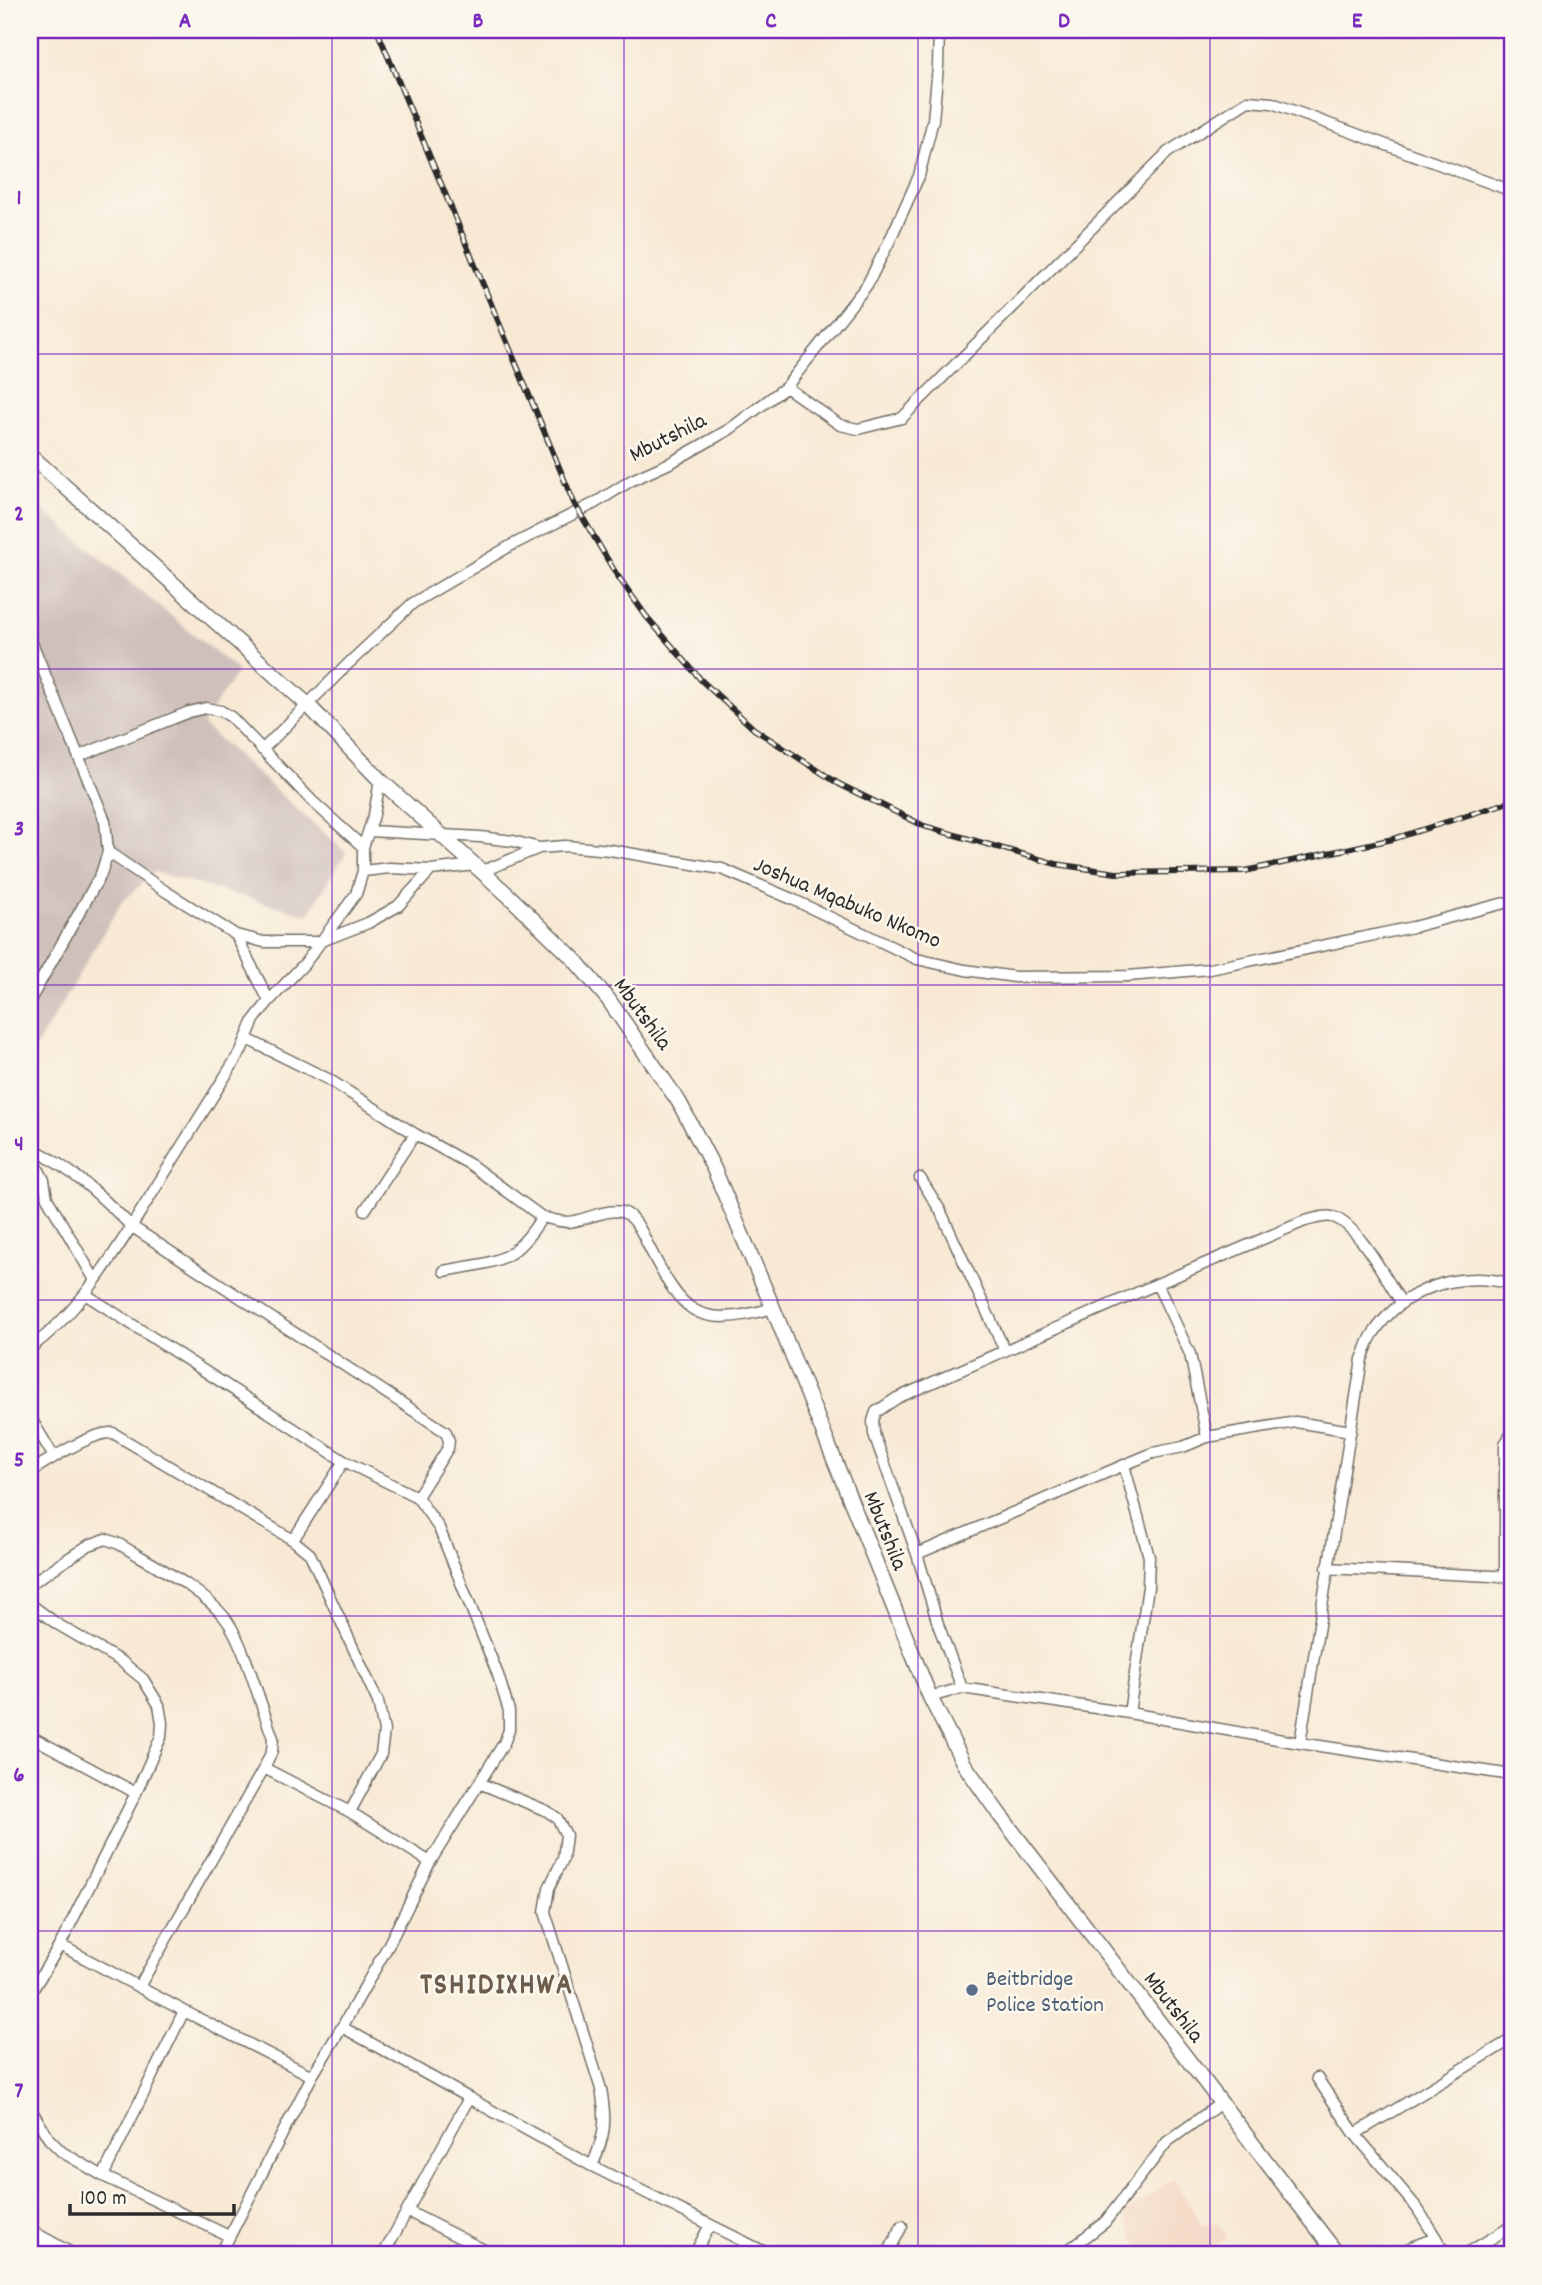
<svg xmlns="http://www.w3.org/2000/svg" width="1542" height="2285" viewBox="0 0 1542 2285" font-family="Dekko,sans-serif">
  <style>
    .built { fill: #f3d4bf }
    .industrial { fill: #cfc0bb }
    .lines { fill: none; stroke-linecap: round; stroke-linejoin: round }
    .minor-casing { stroke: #736e66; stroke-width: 13 }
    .tertiary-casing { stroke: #736e66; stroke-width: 17 }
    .trunk-casing { stroke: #736e66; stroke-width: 22 }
    .minor { stroke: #fff; stroke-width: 10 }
    .tertiary { stroke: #fff; stroke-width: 14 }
    .trunk { stroke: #fff; stroke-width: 19 }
    .rail-casing { stroke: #2b2b2b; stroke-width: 6 }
    .rail { stroke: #fbf7ec; stroke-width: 3.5; stroke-dasharray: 10; stroke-linecap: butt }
    .grid { fill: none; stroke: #7b2cbf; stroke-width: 2; stroke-opacity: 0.55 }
    .service-dot { fill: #5c6f8a; stroke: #fbf7ec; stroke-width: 2.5 }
    .labels { text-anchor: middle; stroke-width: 5; stroke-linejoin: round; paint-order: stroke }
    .street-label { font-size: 23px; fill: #2b2b2b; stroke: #fbf7ec }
    .service-label { font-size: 23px; fill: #4e5e75; stroke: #fbf7ec; text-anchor: start }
    .district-label { font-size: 30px; font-weight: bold; letter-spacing: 2px; fill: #6c5c4b; stroke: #fbf7ec }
    .neatline { fill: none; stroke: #7b2cbf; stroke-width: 2.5 }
    .grid-label { font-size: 23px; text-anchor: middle; font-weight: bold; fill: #7b2cbf }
  </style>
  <rect width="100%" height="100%" fill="#fbf7ec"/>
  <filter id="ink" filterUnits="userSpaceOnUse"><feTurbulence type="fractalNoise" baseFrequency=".0143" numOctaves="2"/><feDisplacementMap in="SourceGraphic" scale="14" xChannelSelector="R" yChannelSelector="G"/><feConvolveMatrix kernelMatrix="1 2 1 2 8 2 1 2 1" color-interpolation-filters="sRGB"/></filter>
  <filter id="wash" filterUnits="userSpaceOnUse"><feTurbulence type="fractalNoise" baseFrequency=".00686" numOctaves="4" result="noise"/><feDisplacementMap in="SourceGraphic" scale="28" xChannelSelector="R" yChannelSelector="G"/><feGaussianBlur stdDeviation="1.57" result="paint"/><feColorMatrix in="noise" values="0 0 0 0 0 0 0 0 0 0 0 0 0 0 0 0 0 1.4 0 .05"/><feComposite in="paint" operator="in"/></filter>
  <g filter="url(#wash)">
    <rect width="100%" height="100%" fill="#f8e9d5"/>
    <path class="built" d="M1174,2179L1203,2226L1216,2222L1227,2235L1208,2255H1142L1123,2214Z"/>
    <path class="industrial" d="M30,500L238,671L202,724L346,853L308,915L154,872L121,903L30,1057Z"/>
  </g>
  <g filter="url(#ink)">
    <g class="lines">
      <defs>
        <path id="minor" d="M786,387L840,425L858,429L902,418L1168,152L1248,101L1272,103L1512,191
          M30,638L105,821L108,852L101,874L30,1000
          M262,750L349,663L413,603L510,546L595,503L632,480L672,462L730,429L786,387L867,285L889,242L919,176L933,120L938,66L939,30
          M79,756L189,712L206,708L221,711L231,717L312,801L363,847
          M369,831L480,837L513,841L539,848L565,846L610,850L722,869L792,899L917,959L965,970L1015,977L1128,976L1210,969L1413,927L1512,901
          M108,852L165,891L236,935L264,942H319L368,923L398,906L431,870L475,865
          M363,871L390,868L431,870
          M483,871L539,848
          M236,935L269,1001
          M247,1039L328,1079L415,1134L365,1210
          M415,1134L471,1165L542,1217C512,1265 496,1261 444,1271
          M30,1147C74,1171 96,1191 131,1226L446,1432L449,1441L448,1448L417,1497
          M30,1153L44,1180L47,1198L95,1280
          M920,1178L940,1210L1005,1351
          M542,1217C550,1219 560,1222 568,1222C586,1221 610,1205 627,1214C637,1220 643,1235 648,1245C682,1312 695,1330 773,1308
          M1157,1284L1190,1354L1207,1437
          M85,1294L344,1461L417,1497L439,1528L498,1675L509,1711V1730L504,1743L430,1862L388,1946L342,2027L312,2076L220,2255
          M30,1348C83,1310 118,1247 153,1192C182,1145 212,1098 241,1051L254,1020L269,1001L305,963L356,894L363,871V847L374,815L380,780
          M30,1417L54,1457
          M30,1472C47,1461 93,1431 113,1433L293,1540L310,1554L378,1702L384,1731L381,1754L350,1812
          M293,1540L344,1461
          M917,1554L1124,1465
          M1327,1568L1512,1577
          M1505,1577V1444L1512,1433
          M30,1584L89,1545L106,1539L119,1544C153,1565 200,1587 225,1618C244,1642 261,1707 273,1738L272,1751L264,1768L140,1985
          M30,1604L57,1624L122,1662L143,1679L159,1705L162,1723L161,1737L136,1793L60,1945L30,1994
          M962,1688L939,1627L917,1554L874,1434L873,1421L876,1412L897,1398L1157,1284L1305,1221C1314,1219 1324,1215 1332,1217C1357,1222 1387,1281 1401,1302
          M930,1697L962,1688L1129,1713L1300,1743L1512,1775
          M1129,1713L1148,1587L1149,1557L1124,1465L1153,1453L1183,1447L1207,1437L1296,1422L1351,1431
          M30,1736L136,1793
          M1300,1743L1362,1359C1366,1351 1368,1341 1373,1334C1404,1287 1459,1270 1512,1284
          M264,1768L350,1812L430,1862
          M479,1783L547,1811L557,1818L566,1835L563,1859L549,1888L545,1912L601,2089C607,2122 605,2136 592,2166
          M60,1945L184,2011L103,2176
          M184,2011L312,2076
          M342,2027L469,2098
          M1317,2078L1355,2134L1417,2208L1436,2238
          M30,2108L49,2139L62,2152L103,2176L229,2236
          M1355,2134L1512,2039
          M407,2211L494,2255
          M1335,2251L1353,2255
          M383,2255L469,2098L592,2166L771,2255
          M694,2255L710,2225
          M887,2255L902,2226
          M1062,2255L1105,2222L1167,2142L1221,2103
          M1391,2255L1436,2238L1446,2255
          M1464,2255L1512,2226"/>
        <path id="tertiary" d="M30,455L308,705L380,780L509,896L573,958L608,999L679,1102L714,1169L773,1308L930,1697L964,1764L999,1814L1338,2255"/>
        <path id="trunk" d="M30,2235L66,2255"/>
      </defs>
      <use href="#minor" class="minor-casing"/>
      <use href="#tertiary" class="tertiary-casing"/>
      <use href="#trunk" class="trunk-casing"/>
      <use href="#minor" class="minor"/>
      <use href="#tertiary" class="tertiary"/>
      <use href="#trunk" class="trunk"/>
      <defs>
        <path id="rail" d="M377,30L574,503L615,572L646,616L702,681L754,729L839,784L924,826L1056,864L1116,873L1245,871L1393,839L1512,801"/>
      </defs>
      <use href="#rail" class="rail-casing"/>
      <use href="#rail" class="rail"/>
    </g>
  </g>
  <path class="grid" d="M332,30V2255M624,30V2255M918,30V2255M1210,30V2255M30,354H1512M30,669H1512M30,985H1512M30,1300H1512M30,1616H1512M30,1931H1512"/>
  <circle class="service-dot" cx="972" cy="1990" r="7"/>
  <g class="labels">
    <g class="street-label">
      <text transform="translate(667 436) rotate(-27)" y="8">Mbutshila</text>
      <text transform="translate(848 901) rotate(23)" y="8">Joshua Mqabuko Nkomo</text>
      <text transform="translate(644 1013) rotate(54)" y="8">Mbutshila</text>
      <text transform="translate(887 1530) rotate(68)" y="8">Mbutshila</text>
      <text transform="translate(1175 2006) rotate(52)" y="8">Mbutshila</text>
    </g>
    <g class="service-label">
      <text x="986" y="1985">Beitbridge<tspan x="986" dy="26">Police Station</tspan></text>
    </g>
    <g class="district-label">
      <text x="497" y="1993">TSHIDIXHWA</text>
    </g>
  </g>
  <rect width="1542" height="2285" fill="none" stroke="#fbf7ec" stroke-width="77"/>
  <path d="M70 2204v10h164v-10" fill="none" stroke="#2b2b2b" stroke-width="3.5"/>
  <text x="80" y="2204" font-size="21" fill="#2b2b2b" stroke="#fbf7ec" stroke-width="5" paint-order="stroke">100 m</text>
  <rect x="38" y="38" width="1466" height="2208" class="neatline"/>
  <g class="grid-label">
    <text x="185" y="27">A</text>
    <text x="478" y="27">B</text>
    <text x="771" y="27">C</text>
    <text x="1064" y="27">D</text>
    <text x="1357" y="27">E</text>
    <text x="19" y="204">1</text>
    <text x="19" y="520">2</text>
    <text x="19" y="835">3</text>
    <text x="19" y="1150">4</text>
    <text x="19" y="1466">5</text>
    <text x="19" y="1781">6</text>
    <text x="19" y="2097">7</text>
  </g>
</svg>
